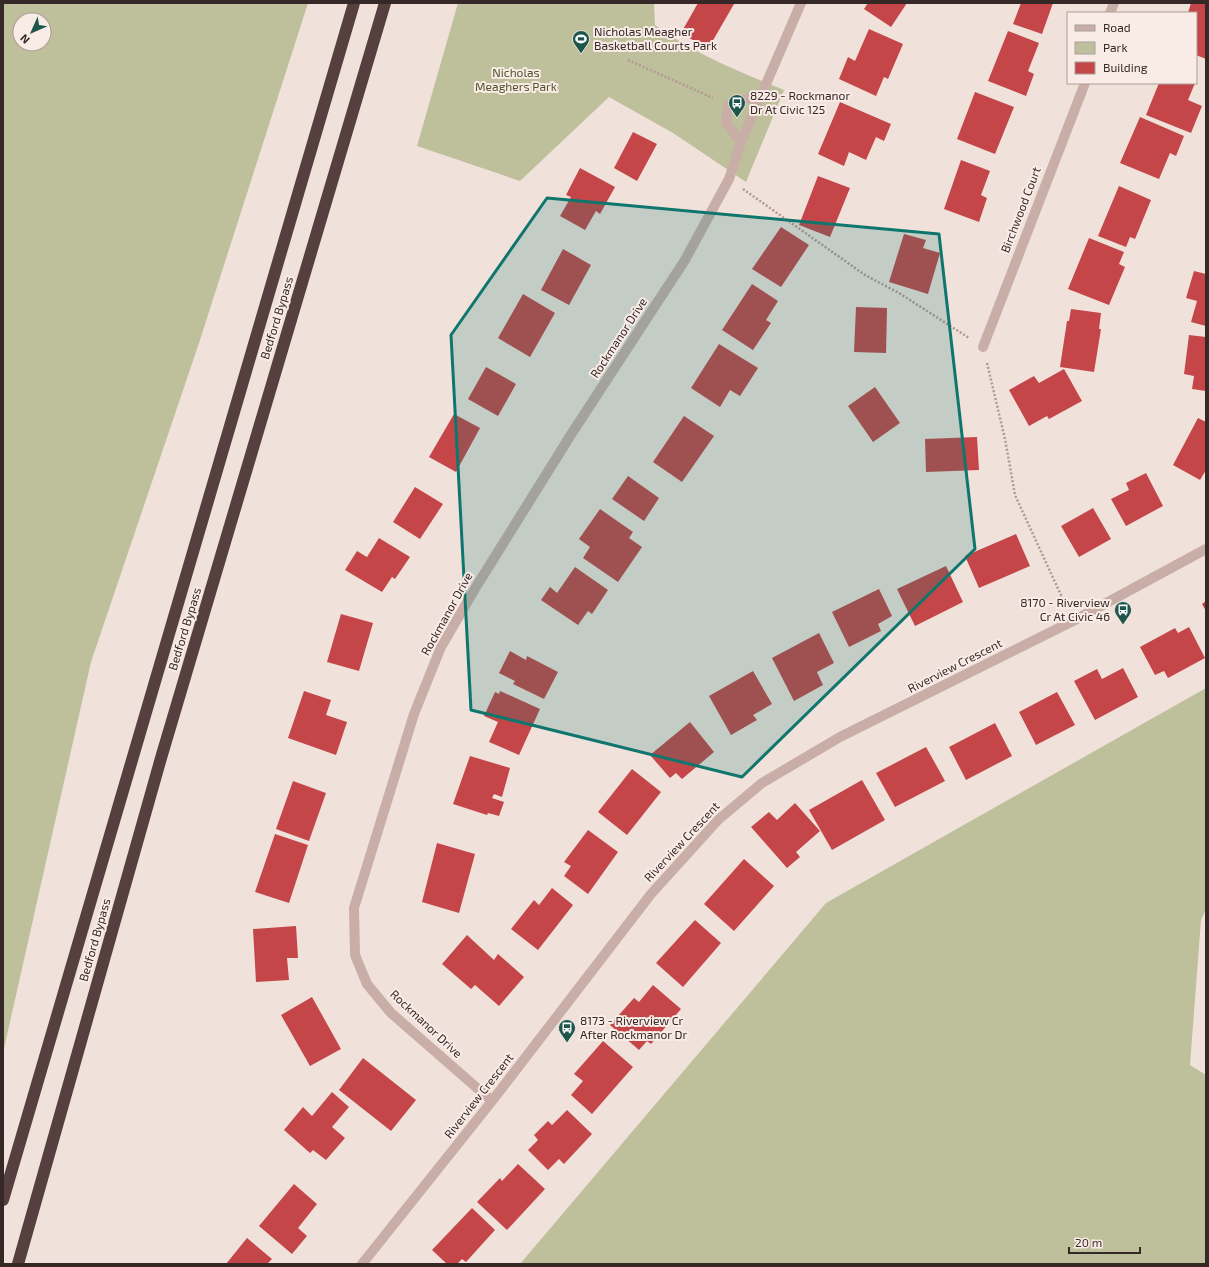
<svg xmlns="http://www.w3.org/2000/svg" width="1209" height="1267" viewBox="0 0 1209 1267" font-family="'Exo 2',sans-serif">
  <style>
    .green { fill: #bec09b; fill-rule: evenodd }
    .building { fill: #c44649 }
    .lines { fill: none; stroke-linecap: round; stroke-linejoin: round }
    .path { stroke: #b59791; stroke-width: 2.5; stroke-dasharray: 2 2; stroke-linecap: butt }
    .street { stroke: #c9ada7; stroke-width: 10 }
    .highway { stroke: #56403f; stroke-width: 12 }
    .marked { fill: #0f766e; fill-opacity: 0.2; stroke: #0f766e; stroke-width: 3; stroke-linejoin: round }
    .labels { text-anchor: middle; stroke-width: 4; stroke-linejoin: round; paint-order: stroke }
    .poi-label { font-size: 12px; fill: #362827; stroke: #f9ece7; text-anchor: start }
    .park-label { font-size: 12px; fill: #50542b; stroke: #f9ece7 }
    .street-label { font-size: 12px; fill: #362827; stroke: #f9ece7 }
  </style>
  <rect width="100%" height="100%" fill="#f1e1db"/>
  <path class="green" d="M3,3H308L199,343L91,662L3,1053ZM20,20H44V44H20Z
    M458,3H654L655,25C694,54 740,72 784,90L746,182L673,133L609,97L520,181L417,146Z
    M1206,688V909L1201,920L1190,1065L1206,1075V1264H520L826,903Z"/>
  <path class="building" d="M698,3L734,4L708,49L681,33Z
    M868,3H907L891,27L864,9Z
    M1021,3H1053L1042,34L1013,24Z
    M1191,3H1206V59L1196,55V13H1188Z
    M869,29L903,44L888,79L884,77L876,96L839,79L848,57L855,61Z
    M1008,31L1039,43L1028,71L1034,74L1026,96L988,81Z
    M1159,83H1195L1188,100L1202,106L1191,133L1146,115Z
    M975,92L1014,107L995,154L957,139Z
    M840,102L891,124L884,141L876,137L866,160L849,152L844,166L818,154Z
    M1140,117L1184,136L1176,156L1170,153L1159,179L1120,163Z
    M633,132L657,144L637,181L614,168Z
    M961,160L990,171L981,195L987,198L979,222L944,209Z
    M580,168L615,187L600,214L596,211L585,230L560,216L571,197L566,195Z
    M818,176L850,188L830,237L799,225Z
    M1119,186L1151,200L1135,239L1130,237L1126,247L1098,236Z
    M781,227L809,245L781,287L752,269Z
    M904,234L926,240L923,248L940,253L928,294L889,282Z
    M1089,238L1124,252L1119,264L1125,267L1109,305L1068,289Z
    M563,249L591,265L569,305L541,290Z
    M1194,271L1206,274V326L1191,322L1197,301L1186,298Z
    M752,284L778,301L766,320L771,323L753,350L722,330Z
    M523,294L555,313L530,357L498,338Z
    M856,307L887,308L886,353L854,352Z
    M1071,309L1101,313L1099,329H1101L1094,372L1060,367L1067,321H1069Z
    M1189,335L1206,337V391L1192,389L1194,376L1184,374Z
    M719,344L758,368L740,396L730,390L720,407L691,388Z
    M486,367L516,384L498,416L468,399Z
    M1064,369L1082,401L1049,419L1047,416L1029,426L1009,390L1034,376L1039,383Z
    M875,387L900,423L873,442L848,406Z
    M454,414L480,428L456,472L429,457Z
    M684,416L714,436L682,482L653,462Z
    M1198,418L1206,422V470L1200,480L1173,465Z
    M977,437L979,470L926,472L925,439Z
    M1146,473L1163,506L1126,526L1111,499L1129,490L1126,483Z
    M628,476L659,498L644,521L612,499Z
    M415,487L443,504L420,539L393,522Z
    M1093,508L1111,539L1079,557L1061,526Z
    M600,509L633,532L629,538L642,547L618,582L583,558L590,547L579,539Z
    M1016,534L1030,566L979,588L965,556Z
    M379,538L410,557L395,579L392,577L382,592L345,570L357,551L367,557Z
    M946,566L963,602L915,626L897,589Z
    M575,567L608,590L592,614L588,611L578,625L541,600L550,587L557,593Z
    M879,589L892,616L878,624L881,631L849,647L832,612Z
    M1206,601V611L1202,604Z
    M341,614L373,623L359,671L327,662Z
    M1189,627L1205,658L1168,678L1164,671L1155,675L1140,647L1175,628L1178,633Z
    M819,633L834,663L817,672L823,685L794,701L772,658Z
    M510,651L526,660L527,656L558,672L544,699L513,684L515,681L499,673Z
    M1123,668L1138,697L1095,720L1074,681L1097,669L1102,679Z
    M753,671L772,704L753,715L757,720L731,735L709,696Z
    M304,691L331,700L326,715L347,722L336,755L288,738Z
    M500,691L540,709L519,755L489,742L498,722L484,716L495,692L499,694Z
    M1057,692L1075,725L1036,745L1019,712Z
    M690,722L714,752L682,779L676,773L670,778L650,755Z
    M995,723L1012,756L966,780L949,747Z
    M926,747L945,781L895,807L876,773Z
    M470,756L510,768L502,797L494,794L492,798L504,802L499,816L488,813L487,815L453,804Z
    M632,769L661,792L627,835L598,812Z
    M862,780L885,820L832,850L809,810Z
    M293,781L326,793L309,841L276,829Z
    M795,803L820,831L796,852L800,857L787,868L751,827L769,812L777,820Z
    M588,830L618,852L588,894L564,876L571,866L564,862Z
    M275,834L308,845L289,903L255,892Z
    M437,843L475,854L459,913L422,902Z
    M744,859L774,886L734,931L704,904Z
    M552,888L573,905L538,950L511,929L534,900L539,905Z
    M695,920L721,943L683,987L656,963Z
    M296,926L298,958H287L289,980L256,982L253,929Z
    M467,935L494,960L498,954L524,977L499,1006L475,985L471,989L442,964Z
    M653,985L681,1009L651,1044L647,1041L639,1050L610,1025L634,998L639,1002Z
    M312,997L341,1049L310,1066L281,1015Z
    M603,1041L633,1067L592,1114L571,1095L583,1081L574,1074Z
    M363,1058L416,1100L391,1131L339,1090Z
    M332,1092L349,1107L332,1127L345,1138L326,1160L313,1150L310,1153L284,1130L303,1107L312,1116Z
    M567,1110L592,1134L564,1164L559,1159L548,1170L528,1150L538,1140L534,1135L548,1121L552,1125Z
    M518,1164L545,1189L507,1230L477,1202L500,1178L502,1181Z
    M294,1184L317,1204L298,1228L307,1236L292,1254L259,1226Z
    M472,1208L495,1230L466,1262L462,1259L457,1264H447L432,1250Z
    M247,1238L272,1259L267,1264H226Z"/>
  <g class="lines">
    <path class="path" d="M628,60L713,98
      M743,189L865,275L899,293L969,338
      M987,363L1005,439L1015,495L1066,606"/>
    <path class="street" d="M1110,13L1114,3
      M741,142L726,123L728,105L761,94
      M983,347L1085,83
      M492,1101L391,1013L367,984L355,955L354,908L414,714L441,647L476,587L572,433L685,260L729,179L741,142L801,3
      M362,1264L492,1101L651,894L718,820L762,783L840,737L1073,621L1206,549"/>
    <path class="highway" d="M3,1200L354,3
      M18,1264L161,758L385,3"/>
  </g>
  <path class="marked" d="M547,198L939,234L975,549L742,777L471,710L451,335Z"/>
  <defs>
    <symbol id="stadium-pin" viewBox="-11 -11 22 30"><path d="M0 17L-7.5 6A9.5 9.5 0 1 1 7.5 6Z" fill="#1e564b" stroke="#f9ece7"/><path d="M0-5a6.5 5 0 1 0 0 10a6.5 5 0 1 0 0-10ZM-3.5-1.8h7v3.6h-7Z" fill="#fff"/></symbol>
    <symbol id="bus-pin" viewBox="-11 -11 22 30"><path d="M0 17L-7.5 6A9.5 9.5 0 1 1 7.5 6Z" fill="#1e564b" stroke="#f9ece7"/><path d="M-5-6H5V4H4V6H2V4H-2V6H-4V4H-5ZM-3.5-4V0h7V-4ZM-3.5 1.2v1.5H-2V1.2ZM2 1.2v1.5H3.5V1.2Z" fill="#fff"/></symbol>
  </defs>
  <g fill-rule="evenodd">
    <use href="#stadium-pin" x="571" y="29" width="20" height="27"/>
    <use href="#bus-pin" x="727" y="93" width="20" height="27"/>
    <use href="#bus-pin" x="1113" y="600" width="20" height="27"/>
    <use href="#bus-pin" x="557" y="1018" width="20" height="27"/>
  </g>
  <g class="labels">
    <g class="poi-label">
      <text x="594" y="36">Nicholas Meagher<tspan x="594" dy="14">Basketball Courts Park</tspan></text>
      <text x="750" y="100">8229 - Rockmanor<tspan x="750" dy="14">Dr At Civic 125</tspan></text>
      <text x="1110" y="607" text-anchor="end">8170 - Riverview<tspan x="1110" dy="14">Cr At Civic 46</tspan></text>
      <text x="580" y="1025">8173 - Riverview Cr<tspan x="580" dy="14">After Rockmanor Dr</tspan></text>
    </g>
    <g class="park-label">
      <text x="516" y="77">Nicholas<tspan x="516" dy="14">Meaghers Park</tspan></text>
    </g>
    <g class="street-label">
      <text transform="translate(1021 210) rotate(-69)" y="4">Birchwood Court</text>
      <text transform="translate(277 318) rotate(-73)" y="4">Bedford Bypass</text>
      <text transform="translate(619 338) rotate(-57)" y="4">Rockmanor Drive</text>
      <text transform="translate(447 614) rotate(-61)" y="4">Rockmanor Drive</text>
      <text transform="translate(185 629) rotate(-73)" y="4">Bedford Bypass</text>
      <text transform="translate(955 666) rotate(-27)" y="4">Riverview Crescent</text>
      <text transform="translate(682 842) rotate(-47)" y="4">Riverview Crescent</text>
      <text transform="translate(95 940) rotate(-74)" y="4">Bedford Bypass</text>
      <text transform="translate(426 1024) rotate(43)" y="4">Rockmanor Drive</text>
      <text transform="translate(479 1096) rotate(-52)" y="4">Riverview Crescent</text>
    </g>
  </g>
  <rect width="1209" height="1267" fill="none" stroke="#362827" stroke-width="8"/>
  <rect x="1067" y="12" width="130" height="72" fill="#f9ece7" stroke="#ab9e9a"/>
  <rect x="1075" y="25" width="20" height="6" fill="#c9ada7" stroke="#ab9e9a"/>
  <text x="1103" y="32" font-size="12" fill="#362827">Road</text>
  <rect x="1075" y="42" width="20" height="12" fill="#bec09b" stroke="#ab9e9a"/>
  <text x="1103" y="52" font-size="12" fill="#362827">Park</text>
  <rect x="1075" y="62" width="20" height="12" fill="#c44649" stroke="#ab9e9a"/>
  <text x="1103" y="72" font-size="12" fill="#362827">Building</text>
  <g transform="translate(32 32) rotate(225)"><circle r="19" fill="#f9ece7" stroke="#ab9e9a"/>
  <path d="M0-3L7 15L0 10L-7 15Z" fill="#1e564b"/>
  <text y="-6" font-size="11" font-weight="bold" text-anchor="middle" fill="#362827">N</text>
  </g>
  <path d="M1069 1247v6h71v-6" fill="none" stroke="#362827" stroke-width="2"/>
  <text x="1075" y="1247" font-size="12" fill="#362827" stroke="#f9ece7" stroke-width="3" paint-order="stroke">20 m</text>
</svg>
